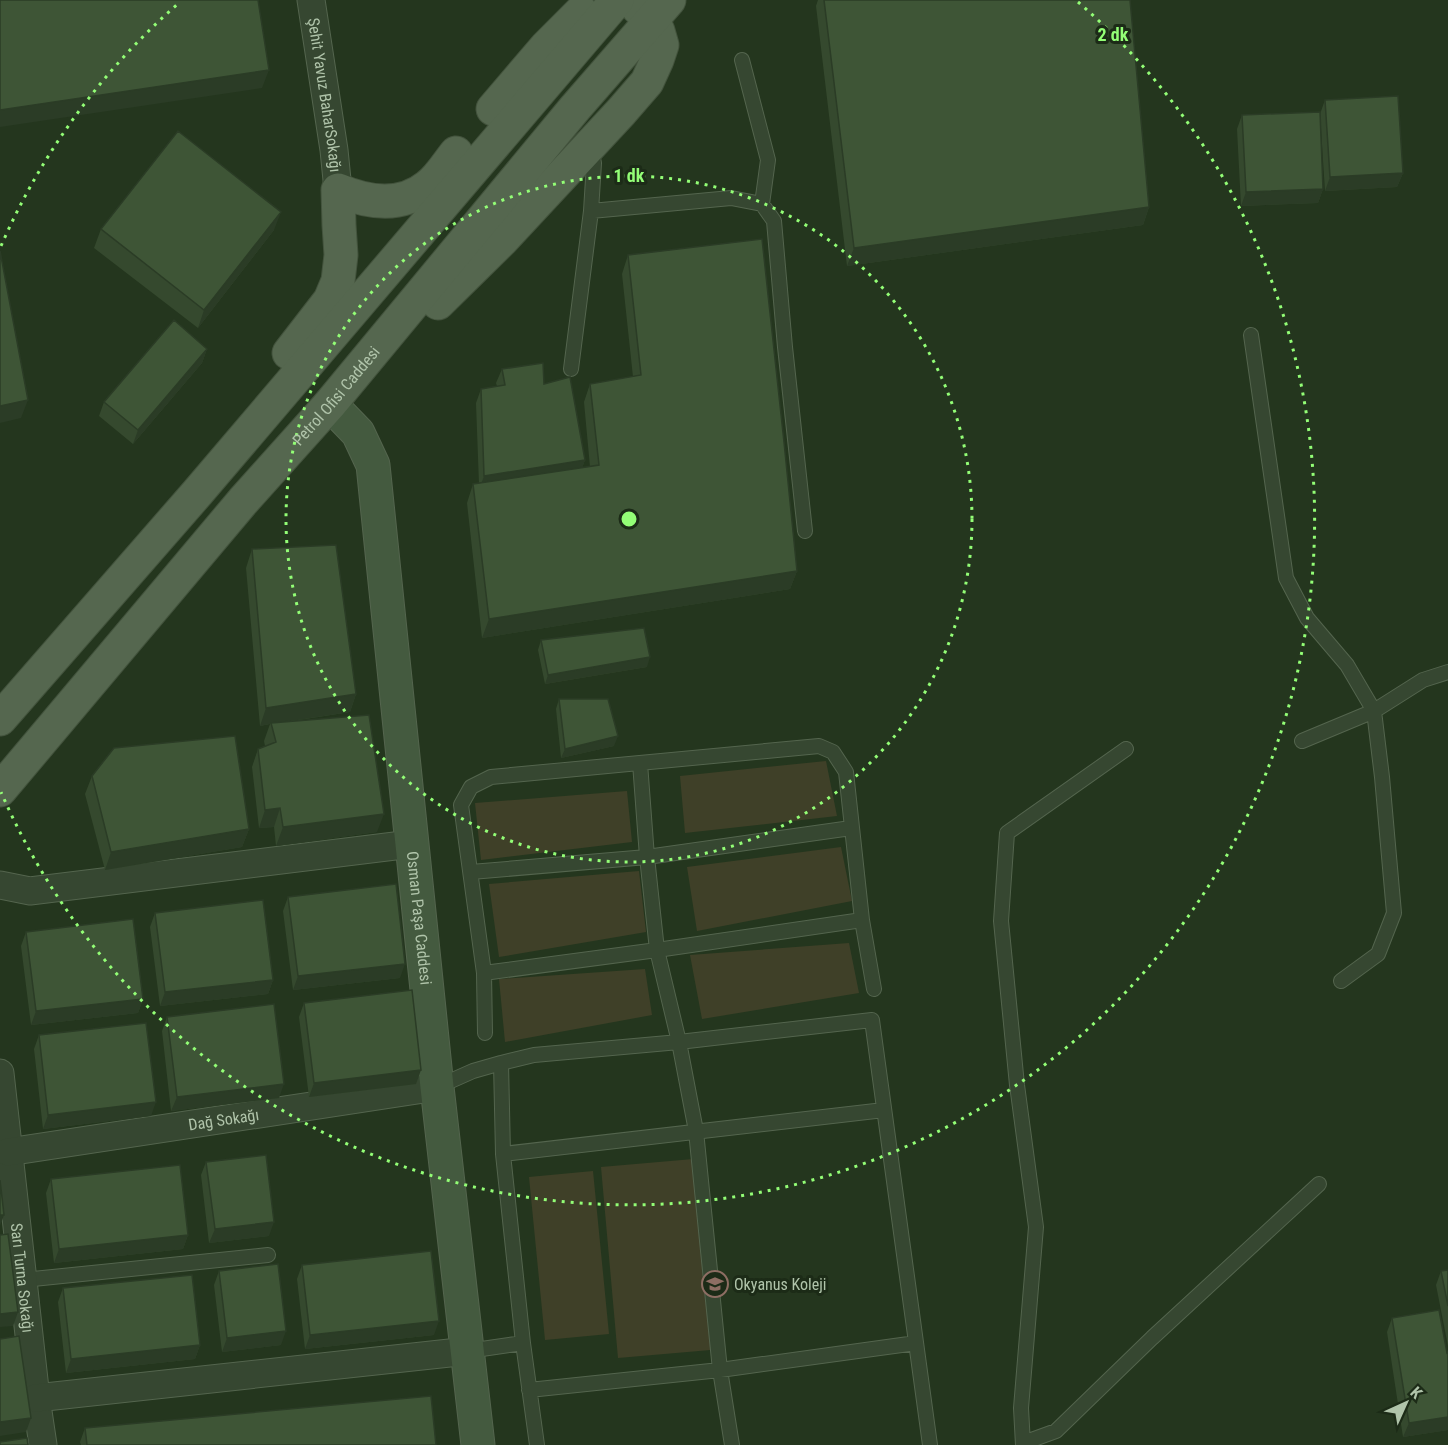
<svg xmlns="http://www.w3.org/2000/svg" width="1448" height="1445" viewBox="0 0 1448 1445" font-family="'Roboto Condensed',sans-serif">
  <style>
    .green { fill: #3f4028 }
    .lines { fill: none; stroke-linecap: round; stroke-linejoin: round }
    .lane-casing { stroke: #54654e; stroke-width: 16 }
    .street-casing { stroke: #54654e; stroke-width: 29 }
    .secondary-casing { stroke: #54654e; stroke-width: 35 }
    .primary-casing { stroke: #43533d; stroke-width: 35 }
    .lane { stroke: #364731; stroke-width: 14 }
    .street { stroke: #364731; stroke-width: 27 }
    .secondary { stroke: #445a3f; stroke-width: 33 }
    .primary { stroke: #55674f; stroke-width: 33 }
    .wall { fill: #35492e }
    .shaded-wall { fill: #2b3c26 }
    .building { fill: #3e5536; stroke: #2b3c26; stroke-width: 1.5 }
    .ring { fill: none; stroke: #93fe76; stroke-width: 3; stroke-dasharray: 3 6 }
    .labels { text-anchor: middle; stroke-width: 6; stroke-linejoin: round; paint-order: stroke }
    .street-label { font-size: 16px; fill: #b0c4aa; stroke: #1c2b17 }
    .poi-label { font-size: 16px; fill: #b0c4aa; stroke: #1c2b17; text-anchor: start }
    .centre { fill: #93fe76; stroke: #1c2b17; stroke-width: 3 }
    .ring-label { font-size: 18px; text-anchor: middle; font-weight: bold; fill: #93fe76; stroke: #1c2b17; stroke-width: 6; stroke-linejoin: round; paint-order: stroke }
  </style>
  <rect width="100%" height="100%" fill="#24361e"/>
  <path class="green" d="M826,761L837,816L685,833L680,776Z
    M627,791L632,842L481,860L475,803Z
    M841,847L852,901L697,931L687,867Z
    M639,871L646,932L499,957L489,884Z
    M849,943L859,993L702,1019L690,955Z
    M645,969L652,1015L505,1042L499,979Z
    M705,1158L722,1349L618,1358L601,1167Z
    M593,1171L609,1334L545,1340L529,1177Z"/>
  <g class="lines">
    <defs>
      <path id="lane" d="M742,60L768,160L762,204
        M591,211L731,198L762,204L774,221L785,347L805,531
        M1251,335L1286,578L1307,618L1347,665L1374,711L1382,777L1394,913L1378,954L1341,981
        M571,369L591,211L594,163L590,147
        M1302,741L1374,711L1423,680L1448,672
        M640,763L647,857L657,950L679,1042L696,1131L720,1370L732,1445
        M471,872L647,857L851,828
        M484,973L657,950L862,920
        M485,1033L484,973L461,805L471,787L491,777L819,746L833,752L846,772L862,920L874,989
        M437,1087L473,1071L501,1063
        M503,1154L884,1110
        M23,1280L268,1255
        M468,1351L523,1343
        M529,1390L720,1370L916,1343
        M1023,1443L1056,1431L1152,1338L1319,1184
        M537,1445L523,1343L503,1154L501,1063L534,1055L679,1042L872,1020L930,1445
        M1023,1445L1021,1408L1036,1227L1017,1085L1001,921L1007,833L1126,749"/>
      <g id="street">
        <path id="s1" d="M311,0L334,150L338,190"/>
        <path d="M0,885L30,891L411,844"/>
        <path id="s2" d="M0,1073L36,1398L43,1445"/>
        <path id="s3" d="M8,1152L437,1087"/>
        <path d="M36,1398L468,1351"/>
      </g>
      <g id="secondary">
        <path id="s4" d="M330,404L358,433L373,465L437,1087L478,1445"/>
      </g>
      <g id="primary">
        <path d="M493,109L546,47L581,12"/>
        <path d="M438,303L502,240L621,112L647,82L657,60L662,45L658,31L652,19L638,8"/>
        <path d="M289,353L330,300L338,281L341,255L339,225L338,190C368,203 401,208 428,186C439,178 447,164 456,153"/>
        <path d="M0,719L198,492L617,0"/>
        <path id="s5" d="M0,790L243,501L330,404L575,108L669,0"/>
      </g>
    </defs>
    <use href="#lane" class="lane-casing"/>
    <use href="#street" class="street-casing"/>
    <use href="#secondary" class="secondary-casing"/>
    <use href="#primary" class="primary-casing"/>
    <use href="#lane" class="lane"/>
    <use href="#street" class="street"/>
    <use href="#secondary" class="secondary"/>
    <use href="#primary" class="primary"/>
  </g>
  <path class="wall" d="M818,0H1130L1149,207L1143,225L847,266L816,6Z
    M1325,100L1403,173L1397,187L1325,191L1320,114Z
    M1242,115L1323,189L1318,203L1241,206L1237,129Z
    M101,229L274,230L198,328L94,248Z
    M628,255L797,571L790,589L482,638L467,503L473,484H479L476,403L481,389L497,386L496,383L502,369L544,384L585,460L582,468L590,467L584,402L590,384L633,377L622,274Z
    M207,349L202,363L133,444L99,416L104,402Z
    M252,549L356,694L350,712L293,721L377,832L276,846L274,827L259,828L252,767L258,749L265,746L264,741L270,724L260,726L246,568Z
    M541,640L647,667L545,684L538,650Z
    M559,699L614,746L561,758L556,709Z
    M92,776L249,829L242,847L105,870L85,794Z
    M288,897L400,978L293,990L283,911Z
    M155,913L273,980L268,994L160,1006L150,927Z
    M26,932L143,999L138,1013L31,1025L21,946Z
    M304,1003L416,1084L309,1097L299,1017Z
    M167,1017L279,1098L171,1111L162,1031Z
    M39,1035L151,1116L43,1129L34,1049Z
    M206,1162L269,1236L209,1243L201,1175Z
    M51,1179L188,1235L183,1249L54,1263L46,1193Z
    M302,1265L434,1335L305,1349L297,1279Z
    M1448,1270V1346L1436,1285L1441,1271Z
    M219,1271L281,1345L222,1352L214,1285Z
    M63,1288L200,1345L195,1359L66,1373L58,1302Z
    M1392,1318L1447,1353L1448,1352V1430L1403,1437L1387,1332Z
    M85,1428L436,1445H81L80,1442Z"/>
  <path class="shaded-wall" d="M269,70L262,88L0,127V110Z
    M1403,173L1397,187L1325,191L1330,177Z
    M1323,189L1318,203L1241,206L1246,192Z
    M1149,207L1143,225L847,266L854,248Z
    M281,212L274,230L198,328L204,310Z
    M207,349L202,363L133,444L138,430Z
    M28,400L21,418L0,423V406Z
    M585,460L580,474L479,490L484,476Z
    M797,571L790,589L482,638L489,619Z
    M650,657L647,667L545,684L548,675Z
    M356,694L350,712L271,724V723L270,724L260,726L266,708Z
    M618,736L614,746L561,758L565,749Z
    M280,808L274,827L259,828L265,810Z
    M384,814L377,832L276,846L283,827Z
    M249,829L242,847L105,870L111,852Z
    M405,964L400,978L293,990L298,976Z
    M273,980L268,994L160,1006L165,992Z
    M143,999L138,1013L31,1025L36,1011Z
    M421,1070L416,1084L309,1097L314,1083Z
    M284,1084L279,1098L171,1111L177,1097Z
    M156,1102L151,1116L43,1129L48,1115Z
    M0,1215H4L0,1226Z
    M274,1222L269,1236L209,1243L215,1229Z
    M188,1235L183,1249L54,1263L59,1249Z
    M18,1312L13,1326L0,1327V1314Z
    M439,1321L434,1335L305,1349L310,1335Z
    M286,1331L281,1345L222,1352L227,1338Z
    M200,1345L195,1359L66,1373L71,1359Z
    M1448,1417V1430L1403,1437L1409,1423Z
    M31,1418L26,1432L0,1436V1422Z"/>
  <path class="building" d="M0,0H258L269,70L0,110Z
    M824,0H1130L1149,207L854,248Z
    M1398,96L1403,173L1330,177L1325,100Z
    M1320,112L1323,189L1246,192L1242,115Z
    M178,131L281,212L204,310L101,229Z
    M762,239L784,442L797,571L489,619L473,484L599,465L590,384L641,375L628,255Z
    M0,251L28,400L0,406Z
    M174,320L207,349L138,430L104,402Z
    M543,363L544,384L570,377L585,460L484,476L481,389L505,385L502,369Z
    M336,545L356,694L266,708L252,549Z
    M644,628L650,657L548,675L541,640Z
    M559,699H608L618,736L565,749Z
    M369,715L384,814L283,827L280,808L265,810L258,749L276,742L271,723Z
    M235,736L249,829L111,852L92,776L114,748Z
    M396,884L405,964L298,976L288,897Z
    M263,900L273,980L165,992L155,913Z
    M133,919L143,999L36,1011L26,932Z
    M412,990L421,1070L314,1083L304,1003Z
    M274,1004L284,1084L177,1097L167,1017Z
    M146,1023L156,1102L48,1115L39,1035Z
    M266,1155L274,1222L215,1229L206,1162Z
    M180,1165L188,1235L59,1249L51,1179Z
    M0,1180L4,1215H0Z
    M8,1234L18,1312L0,1314V1235Z
    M431,1251L439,1321L310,1335L302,1265Z
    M278,1264L286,1331L227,1338L219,1271Z
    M1448,1270V1306L1441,1271Z
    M192,1275L200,1345L71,1359L63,1288Z
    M1439,1310L1447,1353L1448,1352V1417L1409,1423L1392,1318Z
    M19,1336L31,1418L0,1422V1339Z
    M431,1396L436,1445H87L85,1428Z
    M27,1438L28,1445H0V1442Z"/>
  <g class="ring">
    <circle cx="629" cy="519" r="343"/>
    <path d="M1 246A685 685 0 0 1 180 2M1078 2A685 685 0 1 1 1 792"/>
  </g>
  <defs>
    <symbol id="school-ring" viewBox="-11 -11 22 22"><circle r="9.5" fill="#1c2b17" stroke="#8d6e63" stroke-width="1.5"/><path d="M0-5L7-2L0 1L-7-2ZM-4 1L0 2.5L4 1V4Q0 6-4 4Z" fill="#8d6e63"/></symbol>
  </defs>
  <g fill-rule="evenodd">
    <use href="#school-ring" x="700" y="1269" width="30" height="30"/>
  </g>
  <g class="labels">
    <g class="street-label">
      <text dy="6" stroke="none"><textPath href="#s1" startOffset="96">Şehit Yavuz BaharSokağı</textPath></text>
      <text dy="6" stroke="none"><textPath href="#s5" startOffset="518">Petrol Ofisi Caddesi</textPath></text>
      <text dy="6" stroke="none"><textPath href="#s4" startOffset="531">Osman Paşa Caddesi</textPath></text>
      <text dy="6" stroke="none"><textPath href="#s3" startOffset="218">Dağ Sokağı</textPath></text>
      <text dy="6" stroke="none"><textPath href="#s2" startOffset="206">Sarı Turna Sokağı</textPath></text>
    </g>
    <g class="poi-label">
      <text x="734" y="1290">Okyanus Koleji</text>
    </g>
  </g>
  <circle cx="629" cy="519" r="9" class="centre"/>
  <g class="ring-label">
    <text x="1113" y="41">2 dk</text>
    <text x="629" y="182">1 dk</text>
  </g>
  <g transform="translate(1406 1403) rotate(45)" stroke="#1c2b17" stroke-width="4.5" paint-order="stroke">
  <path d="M0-4.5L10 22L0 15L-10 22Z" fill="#b0c4aa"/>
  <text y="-9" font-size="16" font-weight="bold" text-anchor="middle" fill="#b0c4aa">K</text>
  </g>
</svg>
